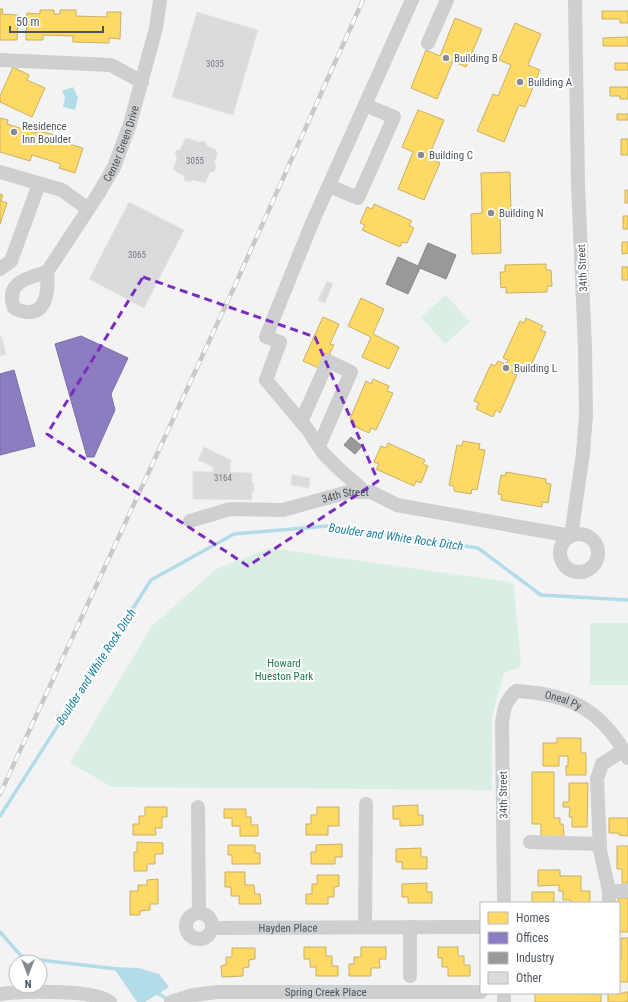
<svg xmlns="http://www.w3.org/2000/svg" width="628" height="1002" viewBox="0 0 628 1002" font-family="'Roboto Condensed',sans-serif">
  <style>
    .green { fill: #daefe4 }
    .water { fill: #b3dce9 }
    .homes { fill: #ffd966; stroke: #c9b164 }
    .offices { fill: #8e7cc3; stroke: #7a70a5 }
    .industry { fill: #999; stroke: #828587 }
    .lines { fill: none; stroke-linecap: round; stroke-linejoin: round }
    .stream { stroke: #b3dce9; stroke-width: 3.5 }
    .building { fill: #dbdbdd; stroke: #e5e5e6 }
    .minor { stroke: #cdcfd1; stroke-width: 14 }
    .rail-casing { stroke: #c8c9cb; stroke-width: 4.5 }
    .rail { stroke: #fff; stroke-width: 3; stroke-dasharray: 9; stroke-linecap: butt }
    .marked { fill: none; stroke: #7b2cbf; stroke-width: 3; stroke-dasharray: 8 5; stroke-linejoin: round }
    .poi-dot { fill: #868c92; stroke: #fff; stroke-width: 1.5 }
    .labels { text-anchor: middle; stroke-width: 4; stroke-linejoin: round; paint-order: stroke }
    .number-label { font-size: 9px; fill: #71787f }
    .poi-label { font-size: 11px; fill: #4c555e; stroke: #fff; text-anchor: start }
    .street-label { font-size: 11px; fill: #4c555e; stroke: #fff }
    .park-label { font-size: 11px; fill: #217a51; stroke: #fff }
    .water-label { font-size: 12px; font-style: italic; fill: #1b80a2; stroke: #fff }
  </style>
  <rect width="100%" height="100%" fill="#f3f3f3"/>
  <path class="green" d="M446,295L470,322L445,344L421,317Z
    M270,548L510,582L514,585L521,667L504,673L492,717V790L112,787L70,763L152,626L216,569Z
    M590,623H628V685H590Z"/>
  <path class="water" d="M73,87L78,98L75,110L63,107L65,98L62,91Z
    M113,967L139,968L159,974L169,987L145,1002H137Z"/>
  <path class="homes" d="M0,9H3L2,14L18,15L17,40H0Z
    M40,10H54V14H60V10H76V16L107,17V12H121L120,39L109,38V43L73,42V36L43,35V40H26L27,13L40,14Z
    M602,11H628V23H620V19H602Z
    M455,18L482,29L466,67L453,61L437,99L411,88L426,50L440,56Z
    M515,23L541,34L528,65L540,70L525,107L519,105L504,142L477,131L493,94L498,96L511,65L499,60Z
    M628,37V46H603V38Z
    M615,63H628V70H615Z
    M13,67L29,75L27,80L45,88L32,117L0,102V96Z
    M610,87H628V99H620V96H610Z
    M418,110L444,120L428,158L440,163L424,200L398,189L413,152L402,147Z
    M617,114H628V120H617Z
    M0,118L8,120L7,124L36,133L37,130L71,140L69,144L83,148L75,173L59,168L61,164L32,155L30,161L0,152Z
    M621,139H628V155H621Z
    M510,172L511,213H500L501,253L472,254L471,214L482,213L481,173Z
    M625,190H628V203H625Z
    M0,194L3,195L1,201L7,203L0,224Z
    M374,204L412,221L409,225L414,228L407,243L402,242L400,247L362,230L365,225L360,223L367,207L372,209Z
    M623,216H628V229H623Z
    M622,242H628V253L622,254Z
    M546,264V270H551L552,286H547V292L506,293V287L501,288L500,272H505V265Z
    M622,267H628V280H622Z
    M361,298L384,309L373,334L399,347L389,369L362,357L371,337L348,326Z
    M323,317L339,324L330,344L334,345L329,355L325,353L319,368L303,361Z
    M526,318L543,326L540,330L546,332L529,370L524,367L522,372L514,369L512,373L517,375L500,413L496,410L493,417L476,409L479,403L474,401L491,364L495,366L498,361L506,364L508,360L503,358L520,321L524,323Z
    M373,379L389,386L387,391L393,393L376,430L371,428L369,433L352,425L355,421L350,419L366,381L371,384Z
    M463,441L480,444L479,449L485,450L477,490L472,489L471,494L454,491V486L449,485L457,445L462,446Z
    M388,443L425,460L423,464L428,466L421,483L416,481L414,486L376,469L379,464L374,462L381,446L386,448Z
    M506,472L546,479V483L551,484L548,503L542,502V507L501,500L502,495L498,494L501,475L505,476Z
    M557,738H581V753H586V775H566V766H568V756H559V766H543V743H557Z
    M532,772H554V818H560V824H563L564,838H541V824H532Z
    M569,783H588L587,827H572V817H569L570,807H563V802H569Z
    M418,805V815H423V825L400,826V819H393V806Z
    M145,807H167V817H162V828H155L156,835H133V824H139V816H145Z
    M317,807H339V826H328V835H306V824H311V815H317Z
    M224,809H246V817H251V825H258V836H240V826H232V818H224Z
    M609,818H628V836L619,835V833H609Z
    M137,842L163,843V854H155V864H147V871H134V852H137Z
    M342,844V857H335V864H311V852H316V845Z
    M228,845H255V853H260V864H232V855H228Z
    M617,846H628V883H622V869H617Z
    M421,848V857H427V869H402V862H396V849Z
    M538,870H560V876H581V891H590V903H571V900H563V891H559V885L538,886Z
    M225,872H245V885H254L255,894H260L261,904H239V896H231V887H225Z
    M317,875H339V886L334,887V897H328V904H306V894H312V884H317Z
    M158,879V904H150V910L140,911V915H130V891H138V885H147V880Z
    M427,883V892H432V903H408V897H402V884Z
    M532,892H554V903H532Z
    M618,898H628V932H619V903H618Z
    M621,938H628V982H619V958H621Z
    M304,947H326V956H332V966H338V976H316V967H310V959H304Z
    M361,947H386V959H379L380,968H371V976H349V964H354V957H361Z
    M438,947H458V956H464V965H470V976H448V967H442V958H438Z
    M232,948H255V959L249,960V967L243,968V976L222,977L221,966L226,965V957H232Z
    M625,992H628V1002H608V993H625Z
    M535,993L601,994V1002H535Z"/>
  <path class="offices" d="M81,336L128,358L111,394L115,410L94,457H87L55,344Z
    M14,370L35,446L0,455V374Z"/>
  <path class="industry" d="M428,243L456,255L446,279L420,268L408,294L386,284L398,257L418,266Z
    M351,437L362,446L355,454L344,445Z"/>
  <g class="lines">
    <path class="stream" d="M0,816L151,580L234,534L328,526L478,548L541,595L628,600
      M0,932L23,958L117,969
      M155,991L168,1000"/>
  </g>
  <path class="building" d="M197,12L258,30L233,115L172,97Z
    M188,138L198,142L205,141L207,146L215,149L217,152V155L214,163L216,166L214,172H210L205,183L193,180L189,182L186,181L184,180V176L173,170L177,158L175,152L177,150H180L185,139Z
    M129,202L184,230L144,308L89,279Z
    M327,281L333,284L325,303L318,300Z
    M1,336L6,354L0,356V337Z
    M204,447L231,460L230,472L252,473V483H254V491H252V500L193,499V471L213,472V467L198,460Z
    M292,475L310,478L309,488L291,485Z"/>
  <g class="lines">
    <g class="minor">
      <path d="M428,43L447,0"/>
      <path d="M0,60L111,65L142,82"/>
      <path d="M0,172L62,190L88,209"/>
      <path d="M329,186L358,198L394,117L365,105"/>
      <path d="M0,269L11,261L39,184"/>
      <path id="s1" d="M47,272L97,196L114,167L130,124L156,28L160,0"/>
      <path d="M47,272C49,295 45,323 14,308C5,282 27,278 47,272Z"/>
      <path d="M301,422L328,361L351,372L319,446"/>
      <path d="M361,492L360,487L340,470L323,453L308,430L266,380L280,342L266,337L312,223L412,0"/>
      <path id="s2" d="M190,521L230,509L283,510L348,492H371L397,505L571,536L583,453L586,415L585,348L578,185L575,0"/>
      <circle cx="579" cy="553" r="19"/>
      <path d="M198,807L199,913"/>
      <path d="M530,842L600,844"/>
      <path d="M609,891L600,850L597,779L602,764L624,750"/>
      <path id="s3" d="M504,903L502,723C504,708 505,702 516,691C570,694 601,709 628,758"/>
      <path d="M609,903V891H628"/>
      <circle cx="199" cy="926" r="13"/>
      <path d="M365,927L366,804"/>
      <path d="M410,927V976"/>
      <path id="s4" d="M212,928L481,927"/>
      <path d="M504,993V1002"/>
      <path d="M0,994C22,991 94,989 110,1002"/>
      <path id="s5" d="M171,1002L193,995L218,992H481"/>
    </g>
    <defs>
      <path id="rail" d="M0,794L236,283L363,0"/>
    </defs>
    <use href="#rail" class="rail-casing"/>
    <use href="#rail" class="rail"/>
  </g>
  <path class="marked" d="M143,277L315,337L378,481L248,566L47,434Z"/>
  <g class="poi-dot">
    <circle cx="446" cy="58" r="4"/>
    <circle cx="520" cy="82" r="4"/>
    <circle cx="14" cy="132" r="4"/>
    <circle cx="421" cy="155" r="4"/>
    <circle cx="491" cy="213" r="4"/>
    <circle cx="506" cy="368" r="4"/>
  </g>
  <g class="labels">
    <g class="number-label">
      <text x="215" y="67">3035</text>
      <text x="195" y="164">3055</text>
      <text x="137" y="258">3065</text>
      <text x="223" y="481">3164</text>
    </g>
    <g class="poi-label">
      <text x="454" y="62">Building B</text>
      <text x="528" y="86">Building A</text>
      <text x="22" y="130">Residence<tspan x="22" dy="13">Inn Boulder</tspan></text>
      <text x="429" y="159">Building C</text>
      <text x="499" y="217">Building N</text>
      <text x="514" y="372">Building L</text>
    </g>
    <g class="street-label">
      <text dy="4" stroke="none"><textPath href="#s1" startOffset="149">Center Green Drive</textPath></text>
      <text transform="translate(582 268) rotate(-93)" y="4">34th Street</text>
      <text dy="4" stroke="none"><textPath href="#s2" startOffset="159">34th Street</textPath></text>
      <text dy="4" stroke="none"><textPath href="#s3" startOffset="264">Oneal Py</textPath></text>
      <text transform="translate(503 795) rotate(-91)" y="4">34th Street</text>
      <text dy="4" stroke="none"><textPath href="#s4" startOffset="76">Hayden Place</textPath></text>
      <text dy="4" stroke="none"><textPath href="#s5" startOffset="156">Spring Creek Place</textPath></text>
    </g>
    <g class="park-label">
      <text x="284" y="667">Howard<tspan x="284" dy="13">Hueston Park</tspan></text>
    </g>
    <g class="water-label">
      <text transform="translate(396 537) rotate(8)" y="4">Boulder and White Rock Ditch</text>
      <text transform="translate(96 667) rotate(-57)" y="4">Boulder and White Rock Ditch</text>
    </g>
  </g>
  <rect x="480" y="902" width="140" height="92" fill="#ffffff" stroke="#b7bbbf"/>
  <rect x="488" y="912" width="20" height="12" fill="#ffd966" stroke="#b7bbbf"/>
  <text x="516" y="922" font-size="12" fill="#4c555e">Homes</text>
  <rect x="488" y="932" width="20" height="12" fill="#8e7cc3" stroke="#b7bbbf"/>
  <text x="516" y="942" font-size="12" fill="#4c555e">Offices</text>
  <rect x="488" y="952" width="20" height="12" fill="#999999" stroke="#b7bbbf"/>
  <text x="516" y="962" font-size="12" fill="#4c555e">Industry</text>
  <rect x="488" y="972" width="20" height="12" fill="#dbdbdd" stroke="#b7bbbf"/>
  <text x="516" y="982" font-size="12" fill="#4c555e">Other</text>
  <g transform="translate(28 974) rotate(180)"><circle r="19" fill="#ffffff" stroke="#b7bbbf"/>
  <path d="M0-3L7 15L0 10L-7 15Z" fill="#868c92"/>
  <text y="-6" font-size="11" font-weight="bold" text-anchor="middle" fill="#4c555e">N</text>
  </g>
  <path d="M10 26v6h93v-6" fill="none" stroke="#4c555e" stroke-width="2"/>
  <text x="16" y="26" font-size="12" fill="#4c555e" stroke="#ffffff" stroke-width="3" paint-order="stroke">50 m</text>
</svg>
